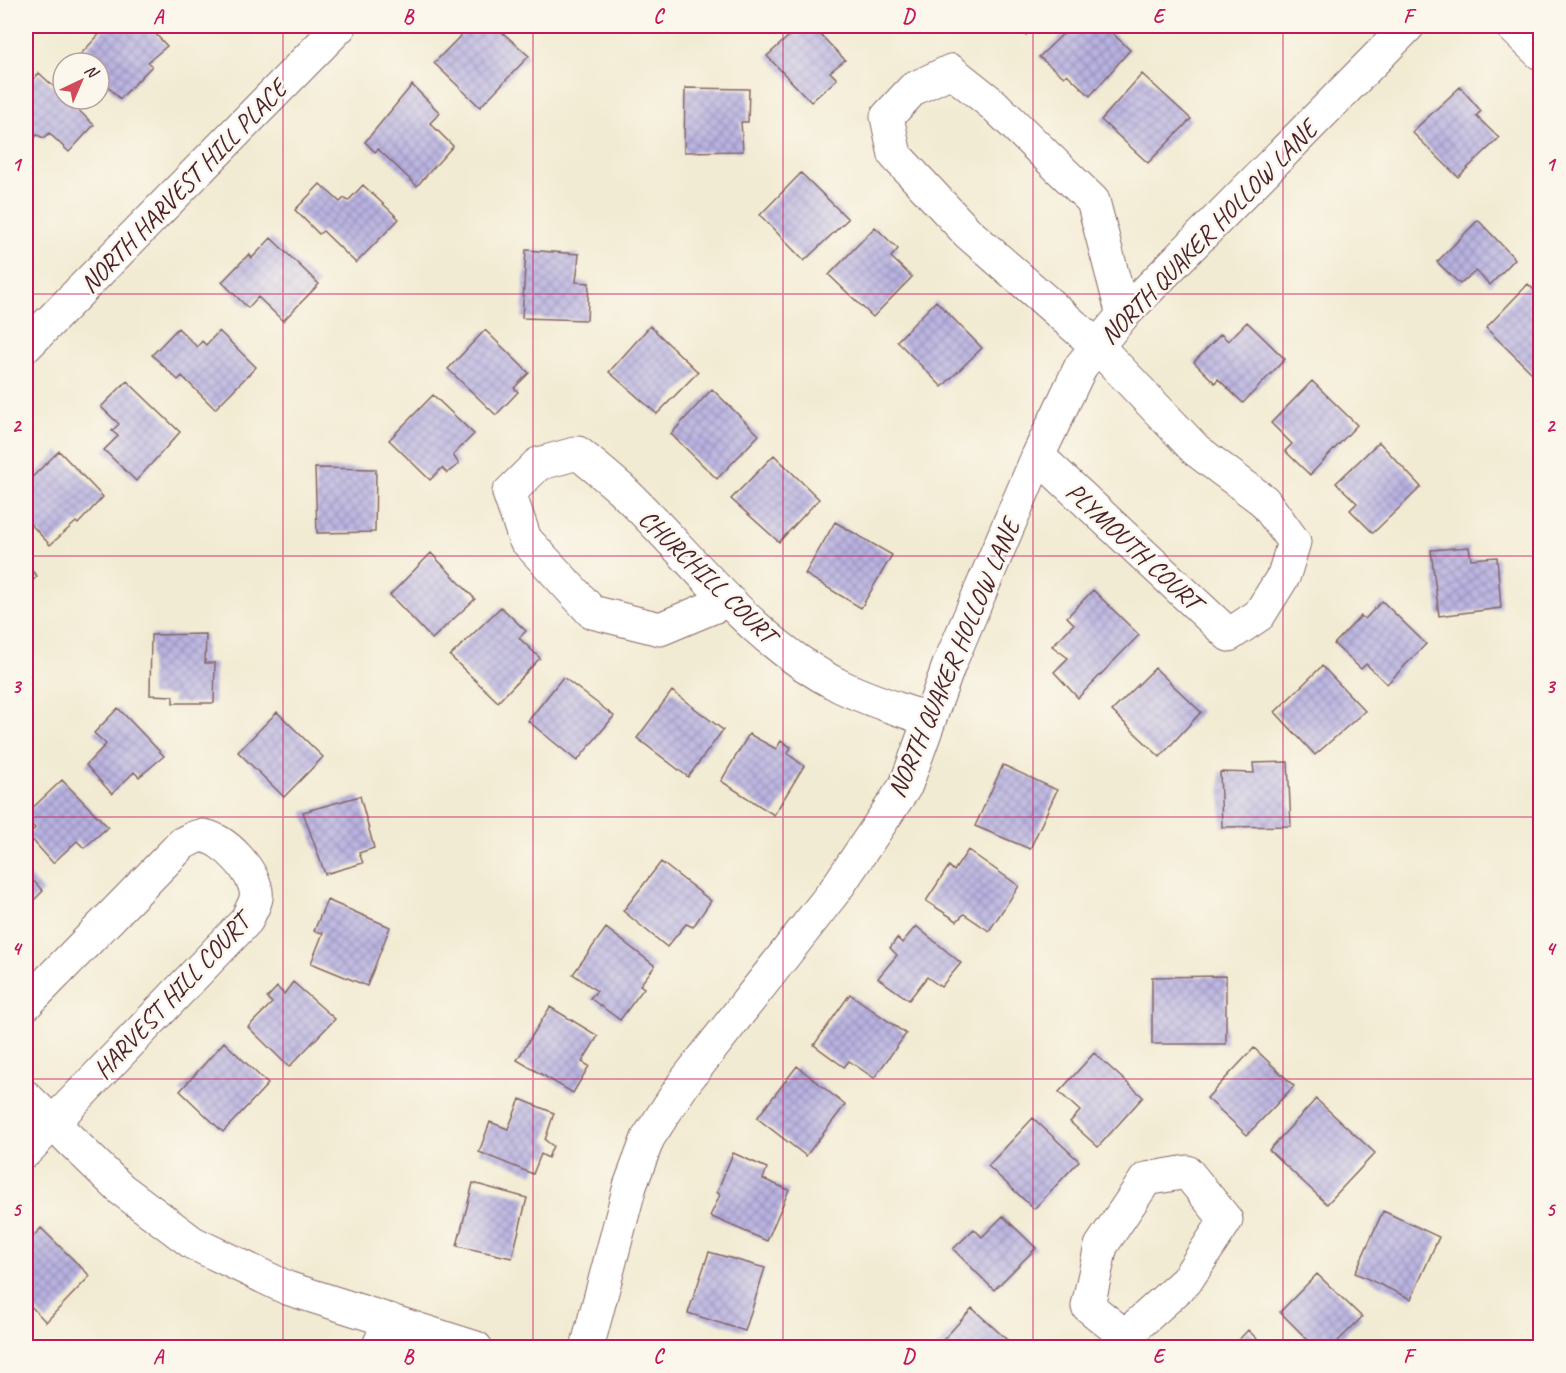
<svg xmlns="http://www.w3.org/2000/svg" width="1566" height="1373" viewBox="0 0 1566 1373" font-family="Caveat,sans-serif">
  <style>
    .building { fill: url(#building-cross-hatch) }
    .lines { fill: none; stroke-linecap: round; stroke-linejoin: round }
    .minor-casing { stroke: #856666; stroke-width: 35 }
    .minor { stroke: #fff; stroke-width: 33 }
    .grid { fill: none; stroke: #c2185b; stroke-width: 1.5; stroke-opacity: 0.55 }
    .labels { text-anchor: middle; stroke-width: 5; stroke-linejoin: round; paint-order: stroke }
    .street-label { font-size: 26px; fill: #4a1f2b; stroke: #fbf7ec }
    .neatline { fill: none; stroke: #c2185b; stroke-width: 2 }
    .grid-label { font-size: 20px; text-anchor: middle; font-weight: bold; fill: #c2185b }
  </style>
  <defs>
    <pattern id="building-cross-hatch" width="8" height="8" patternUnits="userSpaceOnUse" patternTransform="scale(1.5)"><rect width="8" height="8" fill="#b8b2e1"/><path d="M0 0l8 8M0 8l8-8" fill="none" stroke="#9890b7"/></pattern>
  </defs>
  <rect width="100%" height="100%" fill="#fbf7ec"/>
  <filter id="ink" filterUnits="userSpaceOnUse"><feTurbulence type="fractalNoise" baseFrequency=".0167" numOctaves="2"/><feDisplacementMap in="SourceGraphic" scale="12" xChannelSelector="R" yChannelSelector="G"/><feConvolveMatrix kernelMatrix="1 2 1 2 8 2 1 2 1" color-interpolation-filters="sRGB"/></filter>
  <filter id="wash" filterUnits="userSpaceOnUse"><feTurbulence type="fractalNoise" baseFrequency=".008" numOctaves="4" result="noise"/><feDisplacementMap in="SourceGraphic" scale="24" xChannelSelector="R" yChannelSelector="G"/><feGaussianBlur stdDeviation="1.35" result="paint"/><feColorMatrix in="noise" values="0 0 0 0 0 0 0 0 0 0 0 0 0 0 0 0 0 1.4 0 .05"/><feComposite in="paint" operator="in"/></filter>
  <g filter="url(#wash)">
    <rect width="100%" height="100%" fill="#f2ebd3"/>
    <g id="blocks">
      <path class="building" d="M107,26H148L167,46L148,62L152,66L120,99L99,77V63H86L79,56Z
        M470,26H495L529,56L480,107L434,63Z
        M800,26H812L845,60L830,72L837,79L811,102L767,56Z
        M1016,26H1035L1026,35Z
        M1071,26H1114L1109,30L1130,50L1090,96L1067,74L1064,77L1039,57Z
        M39,73L63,95V99H67L94,125L69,152L49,133L44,138L37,135L26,147V88Z
        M1142,74L1191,119L1148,163L1101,120Z
        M412,85L440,113L430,123L453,146L417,186L378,149L375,152L365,142Z
        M1460,87L1481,111L1476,116L1499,138L1458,177L1412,132Z
        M685,88L749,89L748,122H741L743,151L684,152Z
        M801,173L848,219L804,261L760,215Z
        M320,184L340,202L344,198L348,201L363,185L399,219L356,263L323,231L319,234L295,210Z
        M1478,220L1515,259L1490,285L1476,271L1460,284L1437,262Z
        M875,227L898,249L891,257L912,277L873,317L829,275Z
        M271,238L319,284L283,321L258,297L248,308L222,282L249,254L252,258Z
        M526,250L579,254L576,282L589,283L587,320L522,318Z
        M1528,284L1540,296V367L1533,374L1486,328Z
        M936,301L982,348L942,387L897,341Z
        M1247,322L1285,359L1243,403L1218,379L1215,383L1194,362L1221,334L1228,341Z
        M650,326L698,372L657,414L609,372Z
        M178,328L197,347L202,341L206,345L219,331L256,367L215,409L182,376L178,380L152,355Z
        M485,330L529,373L514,388L518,392L496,415L448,369Z
        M127,381L180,432L136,481L104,450L118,436L112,431L119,424L101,407Z
        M1312,381L1357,425L1310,475L1285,451L1292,444L1271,423Z
        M712,389L759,435L717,479L671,434Z
        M433,395L474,434L453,455L459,464L447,473L442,468L430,480L389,440Z
        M1379,442L1421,487L1373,533L1350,510L1357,503L1336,483Z
        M59,451L103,497L78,524L76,522L50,545L26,519V483Z
        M774,455L819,499L779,542L731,499Z
        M315,468L376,469L375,532L317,533Z
        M835,522L892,555L861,608L805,574Z
        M1469,547L1471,559L1497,557L1501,608L1439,616L1431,550Z
        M431,553L475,599L432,639L390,595Z
        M26,565L37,576L26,588Z
        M1093,590L1139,635L1078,698L1054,672L1068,658L1052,646L1074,624L1067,617Z
        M1382,601L1426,644L1387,684L1366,664L1361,669L1334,644L1361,616L1365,619Z
        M501,607L526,631L519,638L540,658L498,702L450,656Z
        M206,634L205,663H215L214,703H173V696L150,695L151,635Z
        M1322,666L1365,711L1315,755L1275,712Z
        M1155,668L1201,712L1160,757L1112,711Z
        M563,677L614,716L577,761L528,721Z
        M672,691L723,730L688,777L637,738Z
        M118,708L164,756L139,777L134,772L112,794L86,765L106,744L94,733Z
        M277,712L323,757L284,797L238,752Z
        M749,734L776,749L781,741L791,747L788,754L804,766L774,815L721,781Z
        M1288,762L1291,826L1222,827L1220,772L1254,773L1253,763Z
        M1003,765L1057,790L1030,849L975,826Z
        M62,780L108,827L84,848L77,841L53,863L28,835L35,828L26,819V814Z
        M360,796L374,848L359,853L363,863L325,874L303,812Z
        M968,850L1019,886L989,931L964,914L957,921L926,901L949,866L954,871Z
        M661,862L711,901L693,927L686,924L667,947L623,911Z
        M26,873L43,891L26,908Z
        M327,900L390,927L367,986L311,963L323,933L314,931Z
        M916,926L961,963L941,987L927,977L909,1000L878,978L897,955L890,948L897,938L902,943Z
        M606,928L655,966L640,985L644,988L620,1020L590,998L597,991L573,974Z
        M1226,976V1044H1152V977Z
        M293,982L335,1019L289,1067L248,1027L272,1003L267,998L277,987L284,994Z
        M850,994L906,1034L874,1078L849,1061L844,1067L814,1045Z
        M550,1007L598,1036L582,1062L589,1066L573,1093L517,1060Z
        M224,1042L268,1084L223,1132L180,1091Z
        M1254,1048L1294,1086L1247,1135L1207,1098Z
        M1094,1053L1143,1097L1098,1147L1070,1122L1080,1111L1059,1092Z
        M797,1066L845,1105L806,1156L757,1118Z
        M520,1099L554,1113L545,1140L553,1146L548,1158L541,1154L533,1174L479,1152L490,1122L508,1129Z
        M1316,1099L1375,1153L1327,1204L1269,1150Z
        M1033,1118L1079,1161L1034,1209L988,1166Z
        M733,1153L767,1168L763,1179L789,1190L767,1241L710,1216L720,1195L717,1192Z
        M473,1183L527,1198L512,1258L457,1246Z
        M1383,1211L1439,1237L1411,1299L1355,1273Z
        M1003,1216L1036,1248L994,1290L953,1249L974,1229L982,1237Z
        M41,1228L90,1276L46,1322L26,1301V1244Z
        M709,1252L765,1268L745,1331L688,1313Z
        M1317,1274L1362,1317L1331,1348H1316L1280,1312Z
        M972,1308L1016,1348H936Z
        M1248,1330L1266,1348H1231Z"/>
    </g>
  </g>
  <g filter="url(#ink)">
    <use href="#blocks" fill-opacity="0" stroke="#856666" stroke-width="1.5"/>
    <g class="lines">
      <defs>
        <path id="minor" d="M1512,26L1540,53
          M26,346L340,26
          M1038,456L1229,635L1259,615L1284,575L1294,542L1264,501L1196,450L1097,346L968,233L895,155L887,117L913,89L951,71L995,106L1093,201L1123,315
          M727,601L660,629L592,612L525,539L509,493L538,464L578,453C592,464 606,476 620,488C692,556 749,640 840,686C868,700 900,709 929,720
          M26,1004L183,843C188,841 195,836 201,836C222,835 260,876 256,898C255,905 249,913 247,920L26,1151
          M26,1097L121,1189L193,1243L287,1288L476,1348
          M378,1348L390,1320
          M587,1348L630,1186L648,1138L684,1083L836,889L906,785L949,665L1038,456L1081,366L1123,315L1408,26
          M1118,1348L1125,1336L1186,1281L1226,1220L1187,1172L1146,1179L1101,1246L1088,1306L1125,1336"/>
      </defs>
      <use href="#minor" class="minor-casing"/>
      <use href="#minor" class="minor"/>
    </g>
  </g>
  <path class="grid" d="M283,26V1348M533,26V1348M783,26V1348M1033,26V1348M1283,26V1348M26,294H1540M26,556H1540M26,817H1540M26,1079H1540"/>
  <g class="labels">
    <g class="street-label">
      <text transform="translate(183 186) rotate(-46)" y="9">NORTH HARVEST HILL PLACE</text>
      <text transform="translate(1208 232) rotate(-46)" y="9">NORTH QUAKER HOLLOW LANE</text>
      <text transform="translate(1134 546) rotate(43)" y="9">PLYMOUTH COURT</text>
      <text transform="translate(708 576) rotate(44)" y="9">CHURCHILL COURT</text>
      <text transform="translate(953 658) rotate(-67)" y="9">NORTH QUAKER HOLLOW LANE</text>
      <text transform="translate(171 996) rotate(-47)" y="9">HARVEST HILL COURT</text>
    </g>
  </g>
  <rect width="1566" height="1373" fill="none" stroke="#fbf7ec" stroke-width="66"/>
  <g transform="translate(81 81) rotate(44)"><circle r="28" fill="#fbf7ec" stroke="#b4a19f" stroke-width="1.5"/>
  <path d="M0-4.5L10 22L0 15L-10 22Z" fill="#d1495b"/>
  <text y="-9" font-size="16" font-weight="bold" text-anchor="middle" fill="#4a1f2b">N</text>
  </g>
  <rect x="33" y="33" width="1500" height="1307" class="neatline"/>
  <g class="grid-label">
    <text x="158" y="23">A</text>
    <text x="408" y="23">B</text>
    <text x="658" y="23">C</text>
    <text x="908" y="23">D</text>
    <text x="1158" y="23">E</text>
    <text x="1408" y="23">F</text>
    <text x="16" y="171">1</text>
    <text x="1550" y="171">1</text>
    <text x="16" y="432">2</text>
    <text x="1550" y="432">2</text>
    <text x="16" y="693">3</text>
    <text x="1550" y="693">3</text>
    <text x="16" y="955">4</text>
    <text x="1550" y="955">4</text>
    <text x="16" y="1216">5</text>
    <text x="1550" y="1216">5</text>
    <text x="158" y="1363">A</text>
    <text x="408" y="1363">B</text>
    <text x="658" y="1363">C</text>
    <text x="908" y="1363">D</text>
    <text x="1158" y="1363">E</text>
    <text x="1408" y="1363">F</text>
  </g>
</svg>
